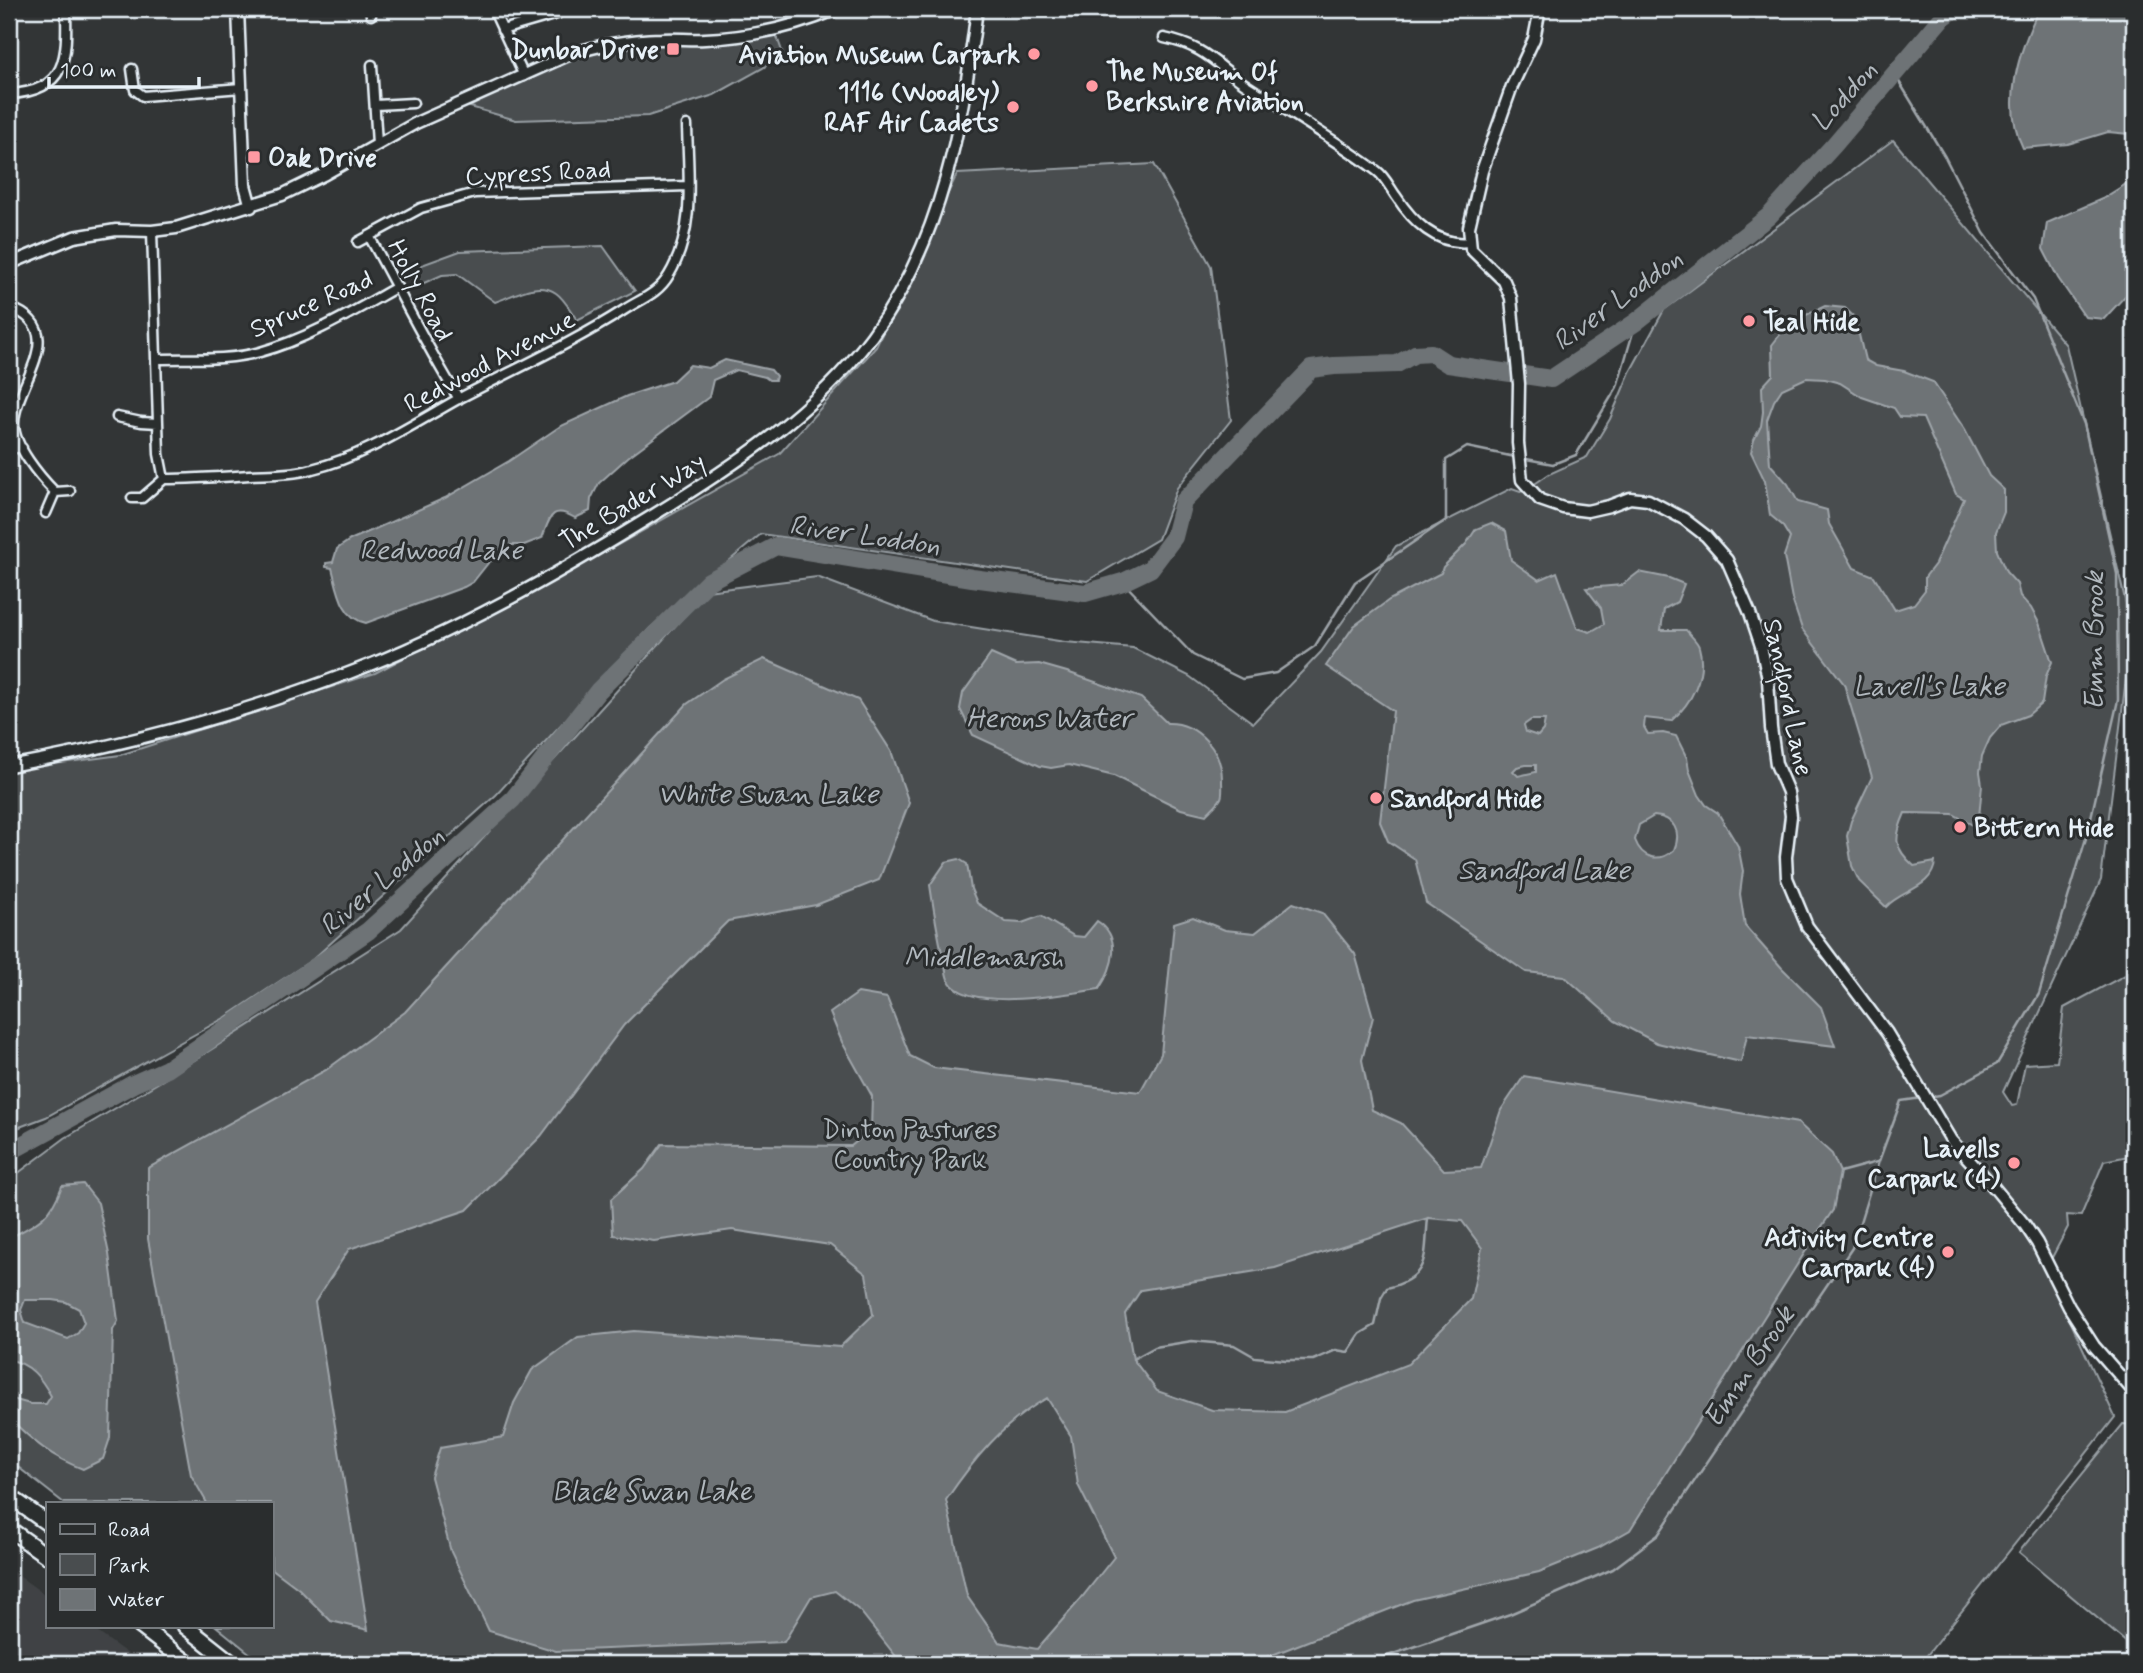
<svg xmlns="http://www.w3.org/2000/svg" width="2143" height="1673" viewBox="0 0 2143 1673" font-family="Mynerve,sans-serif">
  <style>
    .built { fill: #3f4244 }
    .green { fill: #494d4f; stroke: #989fa4; stroke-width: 2 }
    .water { fill: #6e7376; stroke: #9fa5aa; stroke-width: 2; fill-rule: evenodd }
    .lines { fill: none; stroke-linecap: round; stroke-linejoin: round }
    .stream { stroke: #9fa5aa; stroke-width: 2.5 }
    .river { stroke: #6e7376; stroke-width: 18 }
    .minor-casing { stroke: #e8f1f8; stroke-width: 13 }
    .tertiary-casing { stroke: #e8f1f8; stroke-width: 15 }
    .motorway-casing { stroke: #e8f1f8; stroke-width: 19 }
    .minor { stroke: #2a2d2e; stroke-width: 8 }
    .tertiary { stroke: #2a2d2e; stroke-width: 10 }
    .motorway { stroke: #2a2d2e; stroke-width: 14 }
    .poi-dot { fill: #ff9aa2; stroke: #2a2d2e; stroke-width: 2.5 }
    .labels { text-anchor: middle; stroke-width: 6; stroke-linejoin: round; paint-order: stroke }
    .poi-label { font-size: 26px; font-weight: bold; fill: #e8f1f8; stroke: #2a2d2e; text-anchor: end }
    .street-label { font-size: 26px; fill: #e8f1f8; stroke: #2a2d2e }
    .park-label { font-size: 26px; fill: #b0b8bd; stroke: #2a2d2e }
    .water-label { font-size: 28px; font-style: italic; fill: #b1b8be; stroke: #2a2d2e }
  </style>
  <rect width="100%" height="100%" fill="#323536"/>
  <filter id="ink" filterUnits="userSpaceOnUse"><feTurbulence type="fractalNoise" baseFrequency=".0143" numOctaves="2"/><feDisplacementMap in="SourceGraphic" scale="14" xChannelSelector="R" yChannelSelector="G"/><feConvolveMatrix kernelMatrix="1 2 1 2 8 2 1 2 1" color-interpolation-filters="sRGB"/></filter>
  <g filter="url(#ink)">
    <path class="built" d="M9,1569L47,1596V1626H89L142,1664H9Z"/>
    <path class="green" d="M776,34L783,54L763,68L714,95L648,116L516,120L470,107C509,84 574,51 620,46C672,42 724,46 776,34Z
      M1893,140L2066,345L2132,630L2101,880L2003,1092L2012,1106L2017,1105L2025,1064L2057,1062L2064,1008L2125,975L2134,990V1155L2104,1161L2081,1216L2067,1215L2068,1227L2046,1269L2115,1417L1920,1664H263L216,1626H271V1503H64L9,1460V1180L65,1138L168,1077L401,929L707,591L817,577L933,621L1065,642L1133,648L1189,676L1253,723L1321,652L1396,546L1512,488L1523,492L1549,474L1587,457L1610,419L1630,372L1664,310Z
      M1154,164L1211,266L1231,420L1177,488L1158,539L1087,581L761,534L650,628L496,795L313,959L226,1017L46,1117L9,1131V770L120,755L375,673L612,548L779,454L876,347L957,174Z
      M603,246L635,291L577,320C571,312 565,299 556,293C538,280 513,296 495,302L457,274L442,275L415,287L408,270L460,251Z
      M2123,1424L2134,1425V1649L2019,1552Z"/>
    <path class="water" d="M2039,9H2134V141L2129,134L2108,132L2068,144L2023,148C2001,104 2019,51 2039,9Z
      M2134,179V283L2127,294L2104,319L2085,317L2058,278L2043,249L2047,223L2102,199Z
      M1825,306L1845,308L1855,318L1865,360L1876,366L1904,371L1933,382L1965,430L1989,476L2004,490V512L1996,532L1997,551L2006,572L2017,584L2020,596L2031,608L2039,623L2052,662L2046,676L2042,703L2028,715L2001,725L1990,738L1982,756L1980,772L1982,785L1978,828L1953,814L1905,813C1894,838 1893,847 1914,866L1935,862C1933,888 1901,890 1886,907L1859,881L1852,866L1847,836L1851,821L1872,777L1844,684L1802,629L1792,599L1784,556L1790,538L1782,525L1770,515L1765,481L1751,452L1754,440L1761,426L1763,412L1762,387L1773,375L1772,345L1789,323ZM1806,378L1825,379L1840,383L1862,397L1894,408L1900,417L1923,418L1956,494L1964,499L1935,564L1925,577V590L1914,604L1895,610L1874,576L1854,568L1829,524L1827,510L1798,502L1788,484L1770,464L1767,420L1774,401L1782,389Z
      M725,360L771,370L776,376L775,380H769L765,377L736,370L713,380L709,397L628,457L599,483L591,499L590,511L575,518C551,504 550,518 542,538L524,545H511L506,554L489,562L473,582L464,587L366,623C341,618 338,590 332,568L326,567V563L333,562L337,549L350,540L445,498L509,461L559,427L627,396L673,381L690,365L709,368Z
      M1491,523L1506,531L1511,560L1539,580L1557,572L1577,628L1590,632L1604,624L1601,608L1586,588L1622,585L1639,572L1669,578L1684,584L1677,602L1664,609L1661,630H1686C1690,635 1698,642 1699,647C1707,675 1691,704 1671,721L1645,718L1644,727L1648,734L1663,733L1676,736L1687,758L1689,770L1699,795L1706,805L1718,813L1738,846L1743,871L1740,894L1745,926L1782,968L1821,1007L1835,1046L1747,1035L1741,1062L1657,1043L1615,1021L1564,976L1526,972L1426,903L1415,859L1388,841L1380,822L1393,711L1326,666L1354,626L1389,600L1441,573L1443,567L1466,544L1476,529ZM1531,720H1545L1543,730L1538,736L1526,732L1524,725ZM1526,765H1536V772L1518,776L1513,771L1517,767ZM1654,816C1674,817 1682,832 1674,850C1659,863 1642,859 1635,840L1639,825Z
      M991,654L1016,665L1039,664L1067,672L1141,698L1167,723C1197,722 1223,751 1222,781C1222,786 1223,794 1221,798C1218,804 1210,810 1206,815L1181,809L1114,776L1069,765L1051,768L1040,766L973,735L960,709L963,693Z
      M764,659L858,700L891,751L909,803L879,880L816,905L728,921L624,1025L541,1136L467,1210L349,1249L315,1302L368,1630L331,1621L299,1589L271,1568V1503H207L191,1475L148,1239V1168L326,1070L405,1012L687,704L723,679Z
      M959,859L967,864L971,889L977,903L1006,922L1022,923L1041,916L1074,936L1084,937L1097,921C1123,937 1113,968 1099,989C1067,994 968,1013 949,981C946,977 946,970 945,965C938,939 934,912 930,885L946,862Z
      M1293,903L1322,913L1355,954L1373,1017L1362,1060L1372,1110L1401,1123L1444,1170L1481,1168L1501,1110L1524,1076L1798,1123L1832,1154L1840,1172L1833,1210L1812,1241L1630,1530L1598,1548L1539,1572L1413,1600L1249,1664H902L860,1611L835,1591L811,1597L784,1642L556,1651L489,1631L451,1552L431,1477L440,1448L503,1437L514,1403L532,1370L578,1337L634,1331L840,1347L873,1315L866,1274L830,1245L732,1230L654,1241L613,1235L611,1199L644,1169L662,1144L851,1146L871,1130L872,1096L842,1042L830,1013L858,993L887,998L910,1056L934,1068L1140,1092L1161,1054L1174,923L1193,917L1225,930L1255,933ZM1428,1218L1462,1221L1482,1248L1471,1299L1408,1364L1285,1412L1212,1410L1157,1391L1133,1359L1125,1314L1141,1290L1275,1268ZM1047,1398L1071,1436L1078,1485L1114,1557L1079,1601L1037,1649L999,1642L967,1596L946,1500C973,1460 1004,1422 1047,1398Z
      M83,1184L98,1203L109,1254L118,1321L113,1330L110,1438L103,1459L83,1469C51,1457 34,1442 9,1418V1398L30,1404H46L51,1396C41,1378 30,1363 9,1360V1235L13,1236C40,1222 51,1216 62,1186ZM25,1300H53L66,1302L79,1309L84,1323L78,1333L68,1339L25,1323L21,1310Z"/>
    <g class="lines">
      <path class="stream" d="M1895,75L1945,157L1984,233L2033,299L2084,424L2117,574L2118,700L2087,835L2039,994L1997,1064L1940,1095L1928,1097
        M1521,458L1553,464L1576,455L1617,387L1636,322
        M1123,582L1193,655L1242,679L1276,673L1315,646L1355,582L1446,520V460L1467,447L1515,457
        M1840,1172L1877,1162
        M1133,1359L1155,1347L1192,1341L1234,1345L1255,1357L1286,1360H1313L1336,1350L1348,1352L1360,1334L1375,1325L1381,1298L1387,1288C1431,1277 1424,1256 1428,1218
        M1364,1664L1510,1614L1613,1569L1658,1535L1852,1248L1879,1161L1901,1101L1922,1098"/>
      <path class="river" d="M9,1152L133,1084L167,1069L368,931L513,799L598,691L709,581L776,546L972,578L1085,593L1123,582L1150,569L1174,537L1183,502L1311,369L1334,366L1397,364L1415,354L1431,353L1448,364L1551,379L1636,322L1769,216L1834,145L1942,18L1955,9"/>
      <defs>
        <path id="minor" d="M370,9L371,15
          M493,9L524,76
          M502,30L557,14
          M1164,38C1208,47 1216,66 1251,88C1293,115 1337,141 1377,171C1385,177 1390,188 1396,196C1412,221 1437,246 1469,242
          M372,65L377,144
          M132,69L135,90L143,96L241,88
          M9,94C68,91 67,57 66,9
          M376,105L413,103
          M369,236C399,290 426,346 459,399
          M358,242L421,208L475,193L688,186
          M9,307C72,330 15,383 14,423C13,445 40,477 55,492L46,513
          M157,359C190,358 228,361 260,352C308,339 354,311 397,287
          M117,417L141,422L158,423
          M9,448H22
          M164,479C192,479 220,477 249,475C270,474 292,475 312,469C366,456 413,424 460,398C515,369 571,344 624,310C641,299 658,294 669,275C696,230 688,175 687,125
          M55,492L70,491
          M132,498H142L164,479L159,454L152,231"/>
        <path id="tertiary" d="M238,9L245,185L251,207
          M1540,9L1534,39L1512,86L1482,171L1469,227L1471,249L1504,281L1511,298L1519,384L1518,443L1522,480L1540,500L1563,508L1587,511L1609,506L1630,498L1648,500L1684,519L1706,536L1727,560L1750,613L1761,646L1768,679L1771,728L1776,764L1788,792L1791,816L1786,857L1787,878L1807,926L1887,1033L1951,1140L1992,1185L2025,1225L2037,1243L2069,1307L2094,1346L2134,1392
          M9,264L74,237L116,230L152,231L176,228L282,195L325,174L416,123L571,54C601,44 630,40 661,39C676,38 691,40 705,39C751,37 795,27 837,9
          M9,766C125,745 239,715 349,673C455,633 556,575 652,516C732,467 815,413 872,336C942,241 963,122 977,9"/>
        <path id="motorway" d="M9,1496L47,1523
          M9,1529L47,1556
          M140,1626L189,1664
          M185,1626L233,1664"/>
      </defs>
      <use href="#minor" class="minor-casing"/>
      <use href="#tertiary" class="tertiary-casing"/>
      <use href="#motorway" class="motorway-casing"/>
      <use href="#minor" class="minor"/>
      <use href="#tertiary" class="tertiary"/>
      <use href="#motorway" class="motorway"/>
    </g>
  </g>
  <g class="poi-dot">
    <rect x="666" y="42" width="14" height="14" rx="3.5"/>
    <circle cx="1034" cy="54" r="7"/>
    <circle cx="1092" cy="86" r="7"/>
    <circle cx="1013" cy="107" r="7"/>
    <rect x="247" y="150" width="14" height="14" rx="3.5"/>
    <circle cx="1749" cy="321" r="7"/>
    <circle cx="1376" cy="798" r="7"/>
    <circle cx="1960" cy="827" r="7"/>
    <circle cx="2014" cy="1163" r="7"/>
    <circle cx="1948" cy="1252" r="7"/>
  </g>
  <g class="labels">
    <g class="poi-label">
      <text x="659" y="58">Dunbar Drive</text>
      <text x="1020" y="63">Aviation Museum Carpark</text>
      <text x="1106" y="80" text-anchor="start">The Museum Of<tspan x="1106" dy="30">Berkshire Aviation</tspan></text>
      <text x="999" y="101">1116 (Woodley)<tspan x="999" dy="30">RAF Air Cadets</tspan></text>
      <text x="268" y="166" text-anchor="start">Oak Drive</text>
      <text x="1763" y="330" text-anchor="start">Teal Hide</text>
      <text x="1390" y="807" text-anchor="start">Sandford Hide</text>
      <text x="1974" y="836" text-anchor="start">Bittern Hide</text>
      <text x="2000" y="1157">Lavells<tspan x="2000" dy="30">Carpark (4)</tspan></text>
      <text x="1934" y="1246">Activity Centre<tspan x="1934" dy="30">Carpark (4)</tspan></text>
    </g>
    <g class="street-label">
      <text transform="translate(538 172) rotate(-3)" y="9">Cypress Road</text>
      <text transform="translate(421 290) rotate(62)" y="9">Holly Road</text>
      <text transform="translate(311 303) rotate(-24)" y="9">Spruce Road</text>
      <text transform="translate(489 361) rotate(-28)" y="9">Redwood Avenue</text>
      <text transform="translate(632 501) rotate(-31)" y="9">The Bader Way</text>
      <text transform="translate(1789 697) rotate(78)" y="9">Sandford Lane</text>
    </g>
    <g class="park-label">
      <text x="910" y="1138">Dinton Pastures<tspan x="910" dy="30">Country Park</tspan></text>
    </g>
    <g class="water-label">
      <text transform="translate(1843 95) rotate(-48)" y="10">Loddon</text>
      <text transform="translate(1617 299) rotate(-36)" y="10">River Loddon</text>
      <text transform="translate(865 534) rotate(8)" y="10">River Loddon</text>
      <text x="441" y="559">Redwood Lake</text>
      <text transform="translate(2093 641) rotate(-90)" y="10">Emm Brook</text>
      <text x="1929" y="695">Lavell's Lake</text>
      <text x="1049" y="727">Herons Water</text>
      <text x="768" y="803">White Swan Lake</text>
      <text x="1544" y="879">Sandford Lake</text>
      <text transform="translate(381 880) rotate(-40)" y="10">River Loddon</text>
      <text x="984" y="966">Middlemarsh</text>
      <text transform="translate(1748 1366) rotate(-56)" y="10">Emm Brook</text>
      <text x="652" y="1500">Black Swan Lake</text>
    </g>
  </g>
  <rect width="2143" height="1673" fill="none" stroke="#2a2d2e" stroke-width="35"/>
  <rect x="18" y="18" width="2108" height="1638" fill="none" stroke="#e8f1f8" stroke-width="2.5" filter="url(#ink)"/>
  <rect x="46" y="1502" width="228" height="126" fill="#2a2d2e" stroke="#767b7f" stroke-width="2"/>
  <rect x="60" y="1524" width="35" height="10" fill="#2a2d2e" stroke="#767b7f" stroke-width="2"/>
  <text x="108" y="1536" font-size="21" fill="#e8f1f8">Road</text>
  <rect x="60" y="1554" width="35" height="21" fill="#494d4f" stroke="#767b7f" stroke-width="2"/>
  <text x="108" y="1572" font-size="21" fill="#e8f1f8">Park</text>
  <rect x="60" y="1589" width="35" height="21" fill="#6e7376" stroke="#767b7f" stroke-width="2"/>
  <text x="108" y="1606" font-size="21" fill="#e8f1f8">Water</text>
  <path d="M49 77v10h150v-10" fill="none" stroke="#e8f1f8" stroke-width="3.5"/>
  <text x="60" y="77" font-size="21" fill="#e8f1f8" stroke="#2a2d2e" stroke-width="5" paint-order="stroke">100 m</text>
</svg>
